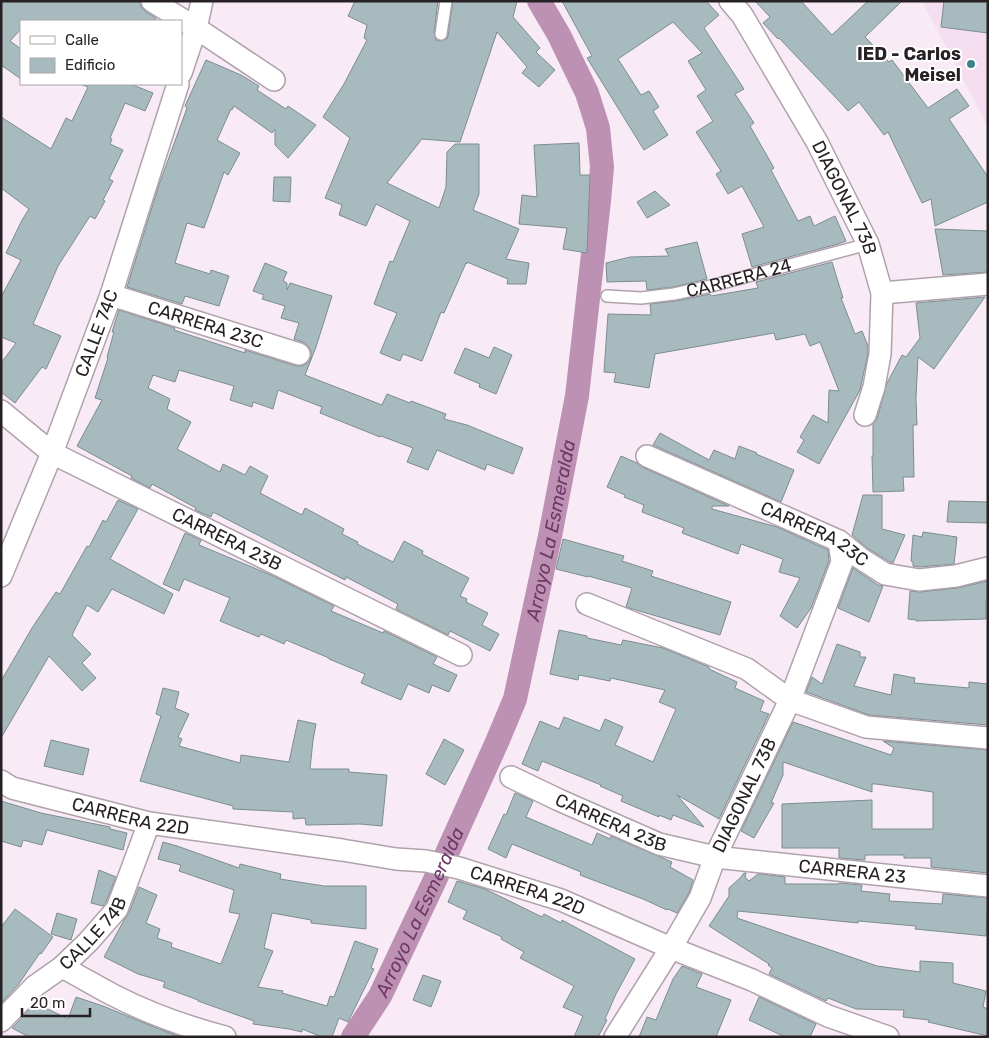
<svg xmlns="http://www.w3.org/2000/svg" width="989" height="1038" viewBox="0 0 989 1038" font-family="Rubik,sans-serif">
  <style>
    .built { fill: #f4deef }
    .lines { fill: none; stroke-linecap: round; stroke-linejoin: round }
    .canal { stroke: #bc91b3; stroke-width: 24 }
    .building { fill: #a7bbbe; stroke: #7b8d90 }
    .service-casing { stroke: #b0a2ad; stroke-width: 14 }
    .minor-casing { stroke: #b0a2ad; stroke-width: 24 }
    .service { stroke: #fff; stroke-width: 11 }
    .minor { stroke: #fff; stroke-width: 21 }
    .poi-dot { fill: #3d838e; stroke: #fff; stroke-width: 2 }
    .labels { text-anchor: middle; stroke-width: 4; stroke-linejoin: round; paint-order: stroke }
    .poi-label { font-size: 18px; font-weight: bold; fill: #272125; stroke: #fff; text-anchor: end }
    .street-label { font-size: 18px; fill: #272125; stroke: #fff }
    .water-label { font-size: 19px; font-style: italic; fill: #6f3865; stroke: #fff }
  </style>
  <rect width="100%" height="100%" fill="#f9ebf6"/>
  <path class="built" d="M922,1H988V127Z"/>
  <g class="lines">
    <path class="canal" id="s1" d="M353,1037L380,996L434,882L497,742L515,699L550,536L577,396L599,201L602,167L598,128L587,93L559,35L539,1"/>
  </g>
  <path class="building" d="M1,1H140L141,7L145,11L156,18L155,21H21V29L10,41L21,49V79L1,65Z
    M355,1H438L434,33L436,40L440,41L447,39L448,36L453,1H517L513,17L540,48L536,52L555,70L539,87L522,73L527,67L497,32L460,142L422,139L387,183L439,208L446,187L447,152L455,144H479V194L473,210L519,229L506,259L529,263L526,284H507L508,279L467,262V264L466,263L444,313L441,312L422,361L403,354L400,361L380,353L397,313L374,304L390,261L393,262L410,221L376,204L366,226L339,215L342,205L325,198L350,138L323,117L344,84L367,40L364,38L367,25L348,16Z
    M562,1H706L719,15L704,28L744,89L735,94L754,123L750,126L774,168L771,170L798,221L810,216L814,226L835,216L846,241L838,244L752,267L742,234L764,227L742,186L728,194L716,174L721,171L696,132L713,121L697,96L706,90L688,61L702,53L673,22L618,59L641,95L649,91L659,107L653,111L668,135L644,150L587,58L592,56Z
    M755,1H801L832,35L868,1H902L865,37L889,62L892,60L928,108L957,89L969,106L949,119L988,177V202L935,226L931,199L922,203L888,132L884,135L859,102L848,111L840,102L819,80L779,38L778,39L763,23L770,17Z
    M944,1H988V33L941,27Z
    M206,60L241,75L259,86L257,90L286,109L288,106L316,125L288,158L275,145V129L272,133L234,106L232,110L231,109L217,140L240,153L228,175L224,172L204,228L187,223L175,263L210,274L211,270L229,276L219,306L185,296L182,304L127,287L159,185L187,108L185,106Z
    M80,84H134L133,85L153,93L145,111L125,103L110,138L112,139L110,144L123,150L109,179L113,181L103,200L105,201L95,219L90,216L58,266L33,324L61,336L46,369L42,367L15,403L1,392V363L16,343L1,337V297L21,260L6,253L22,220L29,209L1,188V117L51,149L66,118L72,121L88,87Z
    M579,143L580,175H590L587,253L563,249L567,228L519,224L522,195L537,197L534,145Z
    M274,177H291L290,202L273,201Z
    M655,191L670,205L647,218L637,202Z
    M935,229L988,231V272L943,275Z
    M697,242L707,279L673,287L647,290L646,281L607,282L606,263L630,257L669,256L665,249Z
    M832,262L843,298H841L855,334L862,331L868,346V353L860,390L819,464L797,452L804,440L800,437L813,415L828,423L829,390L839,391L820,342L810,346L805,334L776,340L774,333L655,354L649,388L614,382L616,373L604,372L608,314L651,315L650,304L676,301L710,294L711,296L758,288L756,282Z
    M265,263L287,272L283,281L287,283V290L290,283L332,296L316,347L305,375L382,405L387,394L410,403L411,401L446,414L444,419L467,425L523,448L513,474L487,464L485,470L437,450L428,470L407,462L413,448L381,436L380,437L320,413L322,407L278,390L273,409L253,402L252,407L230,400L234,386L179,370L175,382L153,375L148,388L170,399L167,409L191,422L177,449L220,472L223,464L245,475L250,466L268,476L260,493L302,515L305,508L344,529L342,534L358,542L357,544L393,562L404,541L423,551L422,554L469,578L460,596L467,599L466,602L488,613L482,625L499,634L490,651L450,631L448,635L396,609L398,604L346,577L345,580L213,512L211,517L195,510L196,508L152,484L150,488L131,478L132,476L77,446L102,400L95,398L108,358L107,357L114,332H112L119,310L175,328L174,330L245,353V350L296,366H302L308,363L311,357V351L308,346L303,342L294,339L299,323L281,318L285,306L262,299L264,295L253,291Z
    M985,297L934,369L918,357L916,398L917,425H913L914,477H903L904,491L873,492L872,456H873V424L877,419L887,383L902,355L906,357L920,338L916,303Z
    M494,347L512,355L496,394L479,387L480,384L454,373L465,348L489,358Z
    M660,433L709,460L714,450L735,459L739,446L757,453L756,454L794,470L781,502L653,445Z
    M621,456L637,463L642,467L729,506H712V509L777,527L828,550L829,561L811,608L797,628L780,616L800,578L779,572L783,559L741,544L738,554L682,533L684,528L642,512L644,505L624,497L625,495L607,487Z
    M863,495H882V529L905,535L893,563L890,562L867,548L852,535Z
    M118,500L138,509L110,559L173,594L164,614L112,589L98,612L87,605L72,635L91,654L82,663L96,678L82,691L49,656L1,738V681L32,628L56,592L60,594L87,546L89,547L103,520L106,522Z
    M949,501L988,502V523L947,522Z
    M923,532L957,537L954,564L919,567L913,566V562L911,561L913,535L922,537Z
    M185,533L201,540L199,545L271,575L334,606L331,611L383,633L384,631L437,657L433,664L457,675L449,692L432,685L429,693L408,684L401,700L361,683L365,674L329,659V658L286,640L284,644L261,634L259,637L220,621L230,598L184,579L179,591L163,584Z
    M563,539L624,556L622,561L653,571L651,576L731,602L720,635L626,607L632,588L588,576V577L556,569Z
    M853,568L878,585L883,586L869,622L838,608Z
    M988,581V601H986V619L916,621V620L908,619L910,591L920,592L957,588Z
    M559,630L587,636V638L621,645L623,640L663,648L709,667V669L737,682L735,688L764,701L760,711L769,714L719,819L677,795L704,827L673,815L671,820L659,815V817L621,801L623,796L600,786L601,785L542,761L538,771L522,764L540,721L559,729L564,717L600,731L605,719L623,727L615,745L653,762L676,709L659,702L665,690L611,678L610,681L579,675L578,680L550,674Z
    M837,644L860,652V657H866L854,686L891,695L894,674L915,678L914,683L969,688V682L988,684V725L869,715L806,692L812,677L822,684Z
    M163,688L179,692L175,708L189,714L178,737L182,739L179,746L240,763L241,755L289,762L298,720L316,724L313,740L310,769H349V772L387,775L382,826L360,824L306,825L305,818L293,819V812L233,809V806L140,781L161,716L156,714Z
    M793,722L891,755L894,748L883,741L988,750V873L931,867V858H904V855H865V860L839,858V848H782V804L872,800V829H933V792L876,784H872V792L783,762V775L771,803H774L754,838L741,831Z
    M444,739L464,750L445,785L426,774Z
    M51,740L89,749L83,775L44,766Z
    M515,793L533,801L526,817L592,845L597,833L610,839L611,836L672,862L670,867L693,880L689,893L677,913L668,909L667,910L643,899L580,875L581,872L512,844L506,858L488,849L504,814L506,815Z
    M1,801L41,813L110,827V829L127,833L123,850L47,830L42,845L23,840L21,847L1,841Z
    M163,842L177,846L239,868L240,864L281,874L280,879L324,886H366V929L311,923V920L272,913L264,948L273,951L258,987L283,991L282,993L327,1006L330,996L334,997L355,941L378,949L371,968L374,969L348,1022L339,1018L332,1037H322L302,1029V1032L289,1029L253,1024L254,1021L198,1001V1000L163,987L165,982L138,974L104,957L124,920L129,913L139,887L157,895L146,923L160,929L157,938L172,943L171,947L221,964L240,914L229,912L234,890L179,871L181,865L158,859Z
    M99,870L116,877L106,902L103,906L91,903Z
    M744,873H746L745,877L749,881L758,874H761L785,877V884H839V883L862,885L861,891L890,894L889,901L942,904L943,894L988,898L986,936L915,929L916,926L858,921V923L738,911L737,918L877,966L920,972V961L953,963V983L986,991L983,1007L988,1009V1036L928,1022L929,1020L903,1017L904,1010L856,1009L828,998L826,1001L769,974L772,968L768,965L769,964L709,926L729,896V888L740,878Z
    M457,881L485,889L542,917L544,914L561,923L562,920L635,959L616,994L605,1019L607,1020L598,1037H574L583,1016L563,1007L574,986L520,958L524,952L501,939L502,937L463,919L467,911L448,902Z
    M15,909L53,937L41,954L40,953L18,985L1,1003V927Z
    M57,913L77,919L71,940L51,934Z
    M682,966L702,974L696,987L731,1000L716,1037H639L647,1017L656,1020L673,979Z
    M423,975L441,981L431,1007L413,1000Z
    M76,997L103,1006L149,1025L180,1037H29L12,1028L36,1003L68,1019Z
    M759,997L816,1024L810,1037H785L749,1020Z"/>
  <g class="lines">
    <defs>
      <g id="service">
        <path d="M441,34L446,1"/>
        <path id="s2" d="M607,296L641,298L674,294L711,286L868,244"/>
      </g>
      <g id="minor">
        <path d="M152,1L196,28L274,80"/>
        <path id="s3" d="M730,1L742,15L817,142L868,244L882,293L880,354L874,387L865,415"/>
        <path d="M181,73L196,28L202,1"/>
        <path d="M882,293L988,284"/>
        <path id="s4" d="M111,295L299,354"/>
        <path id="s5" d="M1,411L52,453L461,655"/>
        <path id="s6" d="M647,456L839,541L860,558L885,574L919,580L956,576L988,568"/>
        <path id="s7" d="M1,576L52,453L111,295L178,84"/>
        <path d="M587,604L747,669L790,700L866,727L988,738"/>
        <path id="s8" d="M511,777L559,800L659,844L715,857L988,886"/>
        <path id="s9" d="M1,781L12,788L149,823L342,850L396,859L426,861L459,868L561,900L671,948L752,980L828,1016L888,1037"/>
        <path d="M62,967C79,976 96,986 113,995C148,1013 187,1027 225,1037"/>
        <path id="s10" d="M1,1021L35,986L62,967L88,942L117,909L149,823"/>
        <path id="s11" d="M615,1037L671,948L700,898L715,857L790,700L842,562L839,541"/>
      </g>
    </defs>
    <use href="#service" class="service-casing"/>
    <use href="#minor" class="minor-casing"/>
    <use href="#service" class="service"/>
    <use href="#minor" class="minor"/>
  </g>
  <circle class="poi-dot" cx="971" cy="64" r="5"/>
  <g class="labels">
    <g class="poi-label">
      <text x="961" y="60">IED - Carlos<tspan x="961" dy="21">Meisel</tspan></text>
    </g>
    <g class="street-label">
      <text dy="6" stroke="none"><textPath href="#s3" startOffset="228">DIAGONAL 73B</textPath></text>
      <text dy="6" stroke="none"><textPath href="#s2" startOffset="134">CARRERA 24</textPath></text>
      <text dy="6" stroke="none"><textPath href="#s4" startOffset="99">CARRERA 23C</textPath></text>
      <text dy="6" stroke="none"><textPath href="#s7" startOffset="261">CALLE 74C</textPath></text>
      <text dy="6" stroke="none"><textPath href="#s6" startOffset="185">CARRERA 23C</textPath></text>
      <text dy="6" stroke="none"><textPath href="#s5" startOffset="261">CARRERA 23B</textPath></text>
      <text dy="6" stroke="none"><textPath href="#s11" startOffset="275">DIAGONAL 73B</textPath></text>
      <text dy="6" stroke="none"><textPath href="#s9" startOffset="135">CARRERA 22D</textPath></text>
      <text dy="6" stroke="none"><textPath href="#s8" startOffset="110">CARRERA 23B</textPath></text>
      <text dy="6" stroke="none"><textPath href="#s8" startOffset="358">CARRERA 23</textPath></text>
      <text dy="6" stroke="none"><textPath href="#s9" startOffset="540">CARRERA 22D</textPath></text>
      <text dy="6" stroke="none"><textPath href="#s10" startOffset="128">CALLE 74B</textPath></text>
    </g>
    <g class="water-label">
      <text dy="7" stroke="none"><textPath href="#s1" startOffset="548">Arroyo La Esmeralda</textPath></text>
      <text dy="7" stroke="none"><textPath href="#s1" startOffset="142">Arroyo La Esmeralda</textPath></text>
    </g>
  </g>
  <rect width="989" height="1038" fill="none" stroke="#272125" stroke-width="5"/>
  <rect x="20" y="20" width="162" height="65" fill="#ffffff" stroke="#a9a6a8"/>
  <rect x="30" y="36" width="25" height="8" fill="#ffffff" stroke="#a9a6a8"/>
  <text x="65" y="45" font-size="15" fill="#272125">Calle</text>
  <rect x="30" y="58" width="25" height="15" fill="#a7bbbe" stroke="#a9a6a8"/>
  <text x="65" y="70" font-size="15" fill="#272125">Edificio</text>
  <path d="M22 1008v8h68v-8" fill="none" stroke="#272125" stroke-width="2.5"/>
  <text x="30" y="1008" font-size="15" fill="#272125" stroke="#ffffff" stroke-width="4" paint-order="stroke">20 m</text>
</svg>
